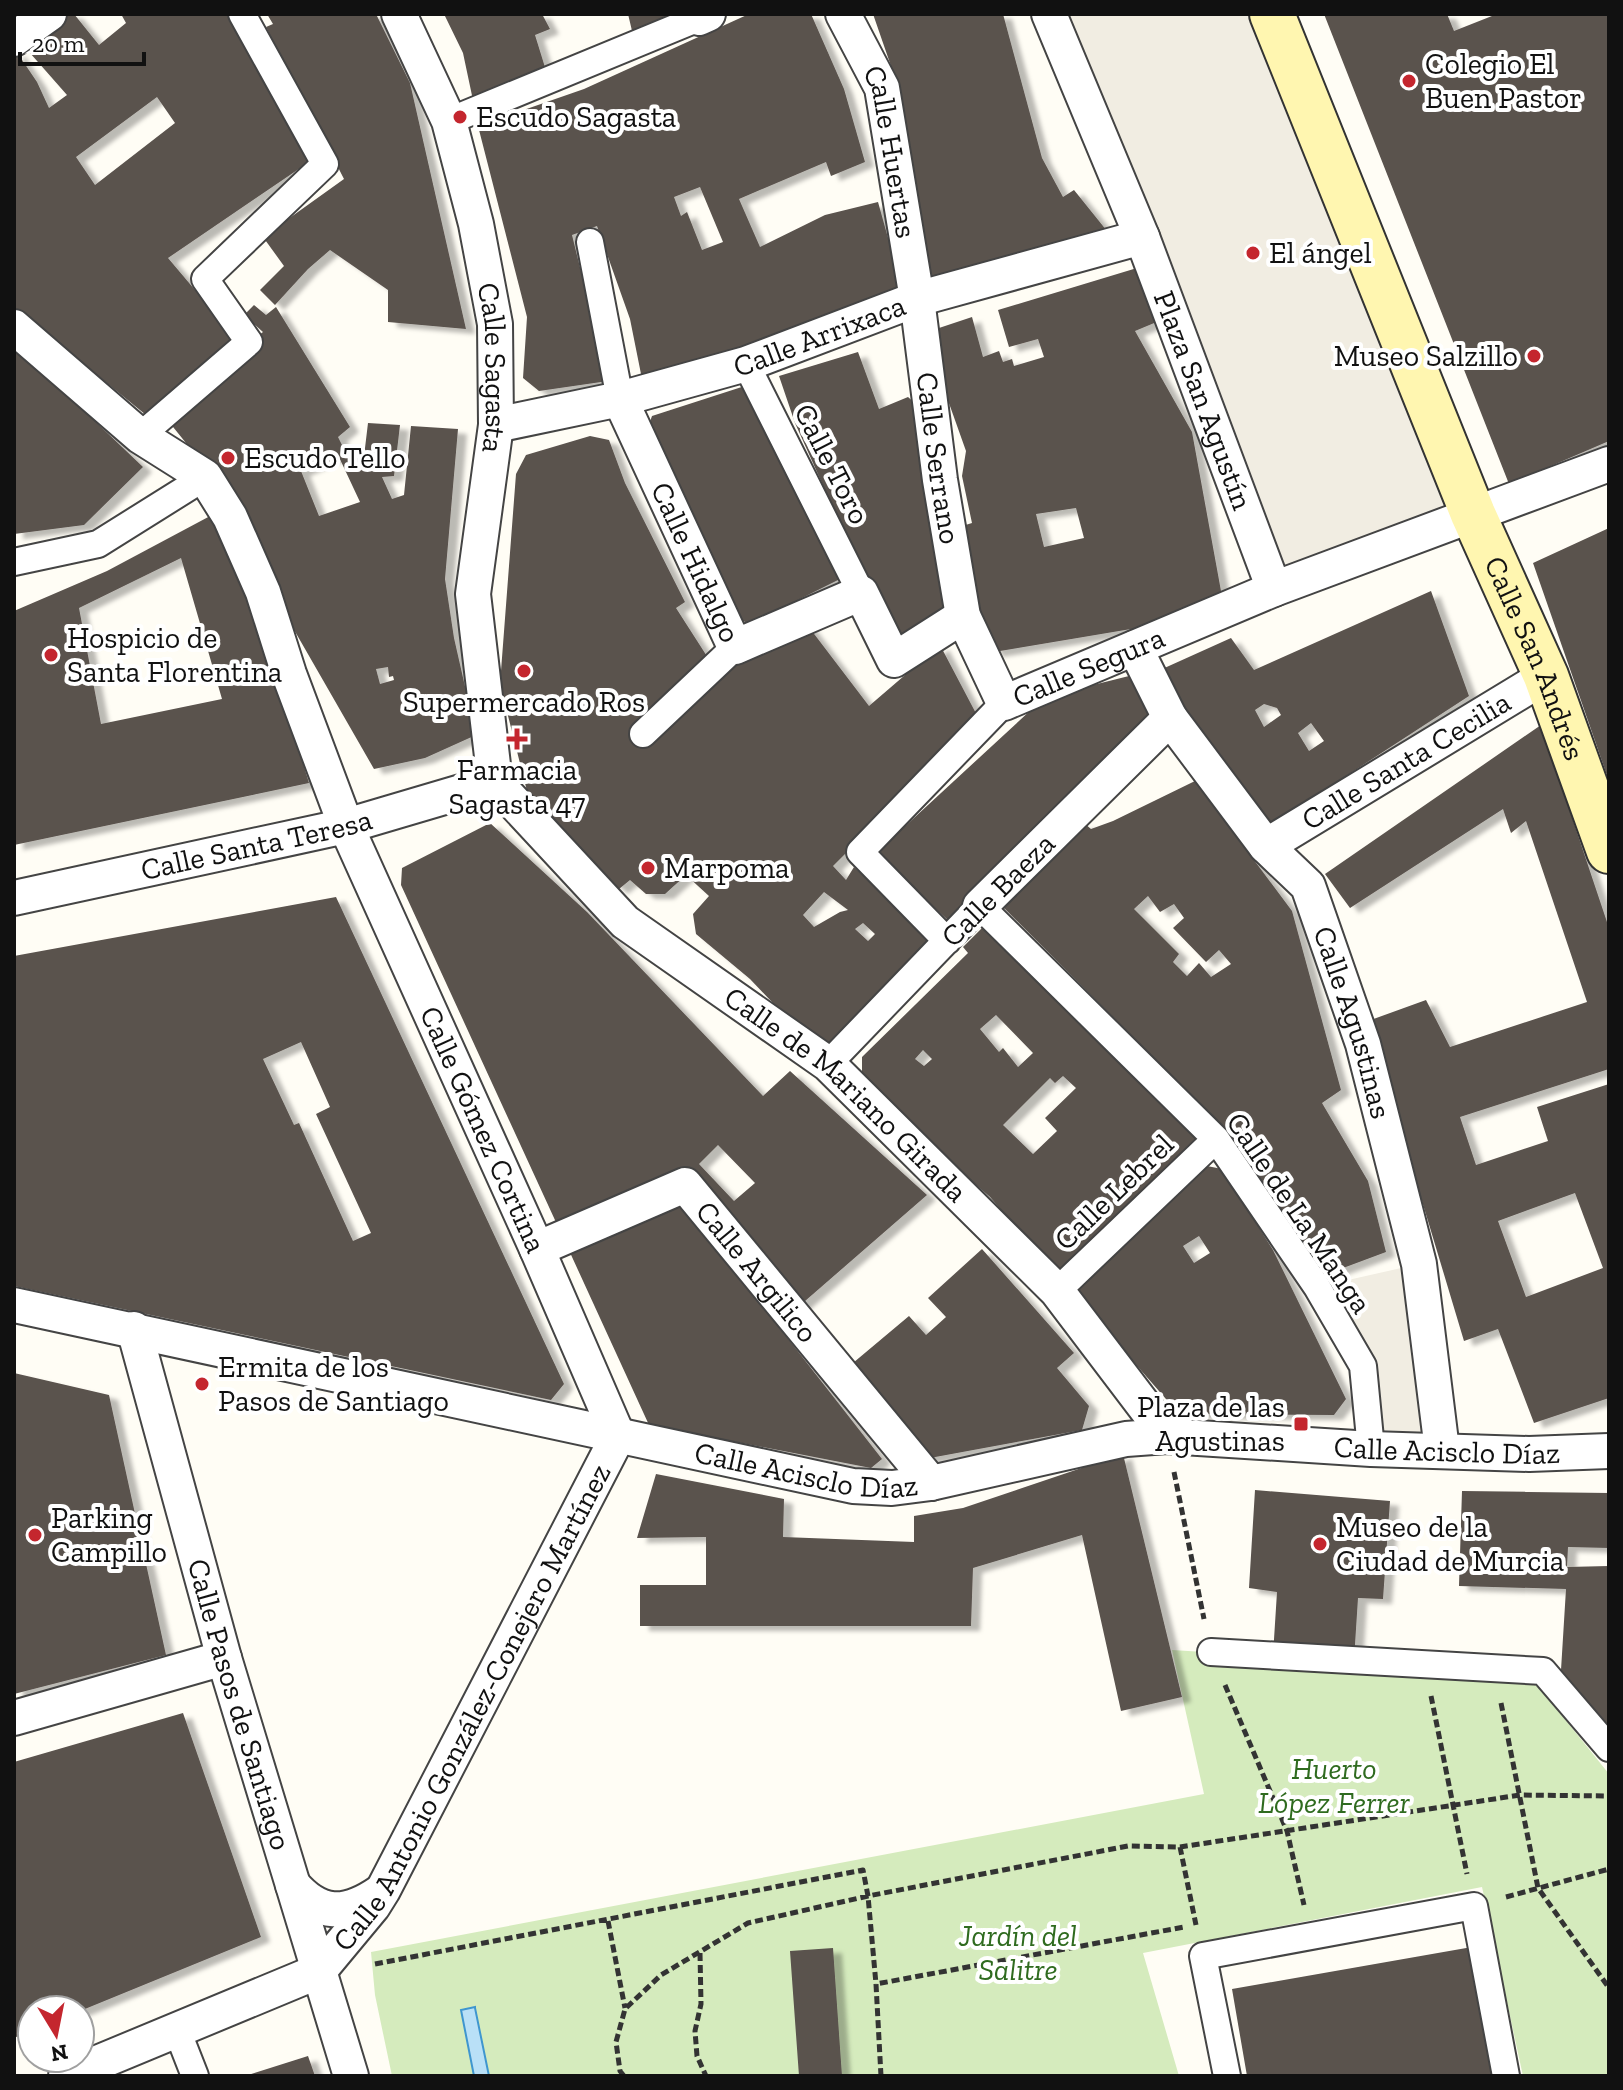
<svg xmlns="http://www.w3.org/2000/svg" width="1623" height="2090" viewBox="0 0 1623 2090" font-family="'Zilla Slab',serif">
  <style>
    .green { fill: #d5ebbd }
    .plaza { fill: #f1ede2 }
    .water { fill: #b9e0f7; stroke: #3f96cf; stroke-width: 2 }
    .building { fill: #5a524d; fill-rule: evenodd; filter: url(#shadow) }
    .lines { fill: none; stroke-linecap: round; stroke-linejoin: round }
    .pedestrian-casing { stroke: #444; stroke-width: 30 }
    .minor-casing { stroke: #444; stroke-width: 38 }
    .secondary-casing { stroke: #333; stroke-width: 48 }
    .path { stroke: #333; stroke-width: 5; stroke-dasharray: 8 4; stroke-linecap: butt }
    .pedestrian { stroke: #fff; stroke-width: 26 }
    .minor { stroke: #fff; stroke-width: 34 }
    .secondary { stroke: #fff6b0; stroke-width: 44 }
    .poi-dot { fill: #c4262e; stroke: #fff; stroke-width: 3 }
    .labels { text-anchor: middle; stroke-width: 8; stroke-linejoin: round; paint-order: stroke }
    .poi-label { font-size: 30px; fill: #111; stroke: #fff; text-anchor: start }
    .street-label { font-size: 30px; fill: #111; stroke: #fff }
    .park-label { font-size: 30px; font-style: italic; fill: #2f6b1f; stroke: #fff }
  </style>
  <defs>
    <filter id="shadow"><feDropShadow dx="9" dy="5" stdDeviation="2" flood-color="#0004"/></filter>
  </defs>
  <rect width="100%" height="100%" fill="#fffdf5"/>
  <path class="green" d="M1172,1650L1527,1672L1609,1774V2076H1523L1482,1887L1143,1953L1179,2076H392L375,1995L371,1952L1204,1794Z"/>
  <path class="plaza" d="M1048,14H1272L1473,514L1274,589Z
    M1419,1264L1442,1450L1371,1449L1363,1366L1317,1287Z"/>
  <path class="water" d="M475,2007V2008L489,2076H474L461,2010Z"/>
  <path class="building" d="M68,14H74L99,45L126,23L121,14H230L312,160L168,258L238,341L146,415L14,307V53L16,51L37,82L49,108L67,95L23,45ZM157,97L175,123L95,185L76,157Z
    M267,14H376L410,83L466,329L388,322V290L330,250L308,269L275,305L260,290L284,266L263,237L344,179L266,27L273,24Z
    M444,14H542L550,29L535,35L548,77L474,105L463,53Z
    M628,14H677L633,35Z
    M749,14H811L844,89L865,162L831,176L826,162L739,199L760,247L825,215L878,202L902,288L898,300L642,379L630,319L597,226L572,235L608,381L539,391L523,378L527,317L478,126L584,89ZM700,187L723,242L702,250L687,212L681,216L674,197Z
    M873,14H1003L1042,158L1063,197L1074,190L1107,231L928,282L901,95Z
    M1324,14H1447L1454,31L1497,14H1609V441L1509,484Z
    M1137,268L1159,321L1135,331L1192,432L1223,602L1138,642L1131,629L994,652L968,607L959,527L972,523L962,476L966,451L924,333L972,317L983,357L999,351L1003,362L1012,359L1014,366L1044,357L1038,339L1009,347L998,310ZM1076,508L1084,538L1044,547L1036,514Z
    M254,305L266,315L276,307L350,427L338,437L346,453L365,448L368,423L400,425L394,476L382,477L392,499L404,495L411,426L458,429L445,579L454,638L476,735L425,758L374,769L293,628L233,501L169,422L262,346L254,339L263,332L244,315ZM338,455L360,502L319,516L301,471ZM388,667L389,677L393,676L394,680L380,684L376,669Z
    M14,344L143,467L84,525L14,534Z
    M858,352L879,409L908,397L917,405L951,608L897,638L848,541L795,423L779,376Z
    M751,384L842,578L750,624L731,616L646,433L652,416Z
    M590,436L609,440L625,483L685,602L676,608L710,661L651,742L761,641L805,622L869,706L940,645L980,721L849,843L852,847L833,866L846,880L854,867L929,936L927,949L829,1047L793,1024L750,979L696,934L693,914L709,896L686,875L665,894H646L630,880L619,889L575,850L528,795L500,684L516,474L526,455ZM824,892L848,910L840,912L814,927L803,915ZM863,923L875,934L868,941L855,929Z
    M212,515L256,610L309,783L14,845V611L107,571ZM181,558L222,699L101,724L79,608Z
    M1609,528V781L1533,563Z
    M1431,591L1469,696L1266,828L1160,670L1231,638L1254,670ZM1264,704L1277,708L1281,715L1264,727L1255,710ZM1311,723L1324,741L1309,751L1298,733Z
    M1133,675L1160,713L951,923L876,853L1045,697Z
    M1541,725L1609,928V1069L1460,1117L1476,1165L1548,1141L1537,1107L1609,1084V1398L1534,1423L1498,1329L1464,1341L1368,1021L1426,1000L1450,1047L1587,1002L1526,821L1511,833L1503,809L1350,908L1325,874ZM1575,1193L1603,1268L1526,1297L1498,1221Z
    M1195,781L1292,911L1341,1090L1322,1103L1368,1181L1386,1252L1319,1277L1230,1134L1003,907L1084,823L1091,829L1113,821ZM1148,896L1160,912L1174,904L1184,918L1173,928L1206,962L1219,950L1231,964L1211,977L1199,963L1187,976L1173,962L1179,954L1134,909Z
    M490,823L587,912L763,1096L790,1071L927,1195L797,1308L687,1177L560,1231L401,885L402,868ZM718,1145L755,1183L734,1201L699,1164Z
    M336,897L564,1384L551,1400L14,1286V956ZM301,1042L330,1107L316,1114L371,1233L353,1241L299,1123L294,1125L263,1059Z
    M982,928L1199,1138L1060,1278L990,1197L862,1085V1057L968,953L963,947ZM996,1015L1033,1053L1018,1067L1003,1048L999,1052L980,1029ZM923,1050L932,1059L924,1066L915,1059ZM1063,1076L1076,1088L1045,1118L1057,1131L1033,1154L1003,1125L1050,1078L1055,1083Z
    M1202,1165L1222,1169L1273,1250L1346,1399L1334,1415L1179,1414L1072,1291ZM1199,1236L1210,1253L1194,1263L1183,1246Z
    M678,1198L882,1459L871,1468L649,1425L567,1246Z
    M982,1249L1074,1353L1057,1368L1089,1406L1082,1430L919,1460L847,1368L909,1316L926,1335L946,1317L928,1298Z
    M14,1373L109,1395L166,1655L14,1694Z
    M1123,1454L1182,1697L1121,1711L1082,1535L973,1568L971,1626H640V1585H706V1537L637,1538L656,1474L784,1499L783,1537L914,1542V1516L963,1508Z
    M1255,1490L1390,1501L1383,1599L1358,1598L1354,1660L1273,1655L1277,1592L1249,1588Z
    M1462,1491L1609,1493V1548L1568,1547L1567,1567L1609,1566V1727L1561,1670L1566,1589L1459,1586Z
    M183,1713L261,1937L80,2011L32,2010V2030L14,2038V1762Z
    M1472,1947L1506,2076H1247L1232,1989Z
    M833,1948L842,2076H799L790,1951Z
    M308,2056L315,2076H248V2075Z"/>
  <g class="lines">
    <defs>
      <path id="pedestrian" d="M449,121L699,18
        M590,242L620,399
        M746,364L861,593
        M140,436L249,342L205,279L325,164L242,14
        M14,562L98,544L205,477
        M643,734L735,647
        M947,941L860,852L1004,703
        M828,1064L980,906L1216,1139L1317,1287L1363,1366L1371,1449
        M1057,1291L1216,1139
        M1211,1652L1543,1671L1609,1748
        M177,2030L195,2076
        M1227,2076L1203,1956L1474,1906L1506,2076"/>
      <g id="minor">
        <path id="s1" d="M399,14L449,121L476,224L495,324L496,425L473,594L495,782"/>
        <path d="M698,14L699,18L708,14"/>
        <path id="s2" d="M843,14L882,88L917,299L940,480L963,616L1004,703L1274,589"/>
        <path id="s3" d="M1049,14L1142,237L1274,589L1609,464"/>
        <path d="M14,39L49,14"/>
        <path id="s4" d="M14,327L140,436L205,477L230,517L263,592L289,674L346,826L537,1249L618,1436"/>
        <path id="s5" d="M620,399L735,647L861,593L894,660L963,616"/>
        <path id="s6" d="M496,425L620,399L746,364L917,299L1142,237"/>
        <path id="s7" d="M1135,648L1170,718L1266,846L1308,886L1363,1044L1419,1264L1442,1450"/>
        <path id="s8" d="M495,782L625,922L828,1064L1057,1291L1167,1436"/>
        <path id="s9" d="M1266,846L1546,676"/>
        <path id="s10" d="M14,898L346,826L495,782"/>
        <path d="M980,906L1170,718"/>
        <path id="s11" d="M537,1249L685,1185L931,1483"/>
        <path id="s12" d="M14,1305L853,1486L892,1488L931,1483L1126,1439L1167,1436L1371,1449L1529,1454L1609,1451"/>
        <path id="s13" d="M134,1329L224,1658L351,2076"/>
        <path d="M14,1718L224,1658"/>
        <path d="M293,1885C320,1916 345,1916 379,1893"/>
        <path id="s14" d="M66,2076L319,1971L373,1906L383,1890L618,1436"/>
      </g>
      <g id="secondary">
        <path id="s15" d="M1272,14L1473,514L1546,676L1609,851"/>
      </g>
    </defs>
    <use href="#pedestrian" class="pedestrian-casing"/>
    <use href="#minor" class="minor-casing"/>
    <use href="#secondary" class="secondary-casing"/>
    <path class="path" d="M1174,1472L1204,1619
      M1225,1685L1287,1831L1304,1905
      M1431,1696L1467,1874
      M1501,1703L1538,1888L1609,1988
      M1180,1847L1196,1925
      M1506,1897L1609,1869
      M608,1921L625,2008
      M700,1953L701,2004L695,2031L697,2056L706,2076
      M375,1964L863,1870L868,1896L1128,1846L1180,1847L1520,1795L1609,1796
      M624,2076L620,2071L616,2042L625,2009L661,1975L748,1923L868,1896L876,1984
      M881,2076L876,1984L1184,1927"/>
    <use href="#pedestrian" class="pedestrian"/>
    <use href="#minor" class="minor"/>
    <use href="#secondary" class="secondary"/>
  </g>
  <g class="poi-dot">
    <circle cx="1409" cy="81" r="8"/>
    <circle cx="460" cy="117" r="8"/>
    <circle cx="1253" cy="253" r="8"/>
    <circle cx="1534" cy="356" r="8"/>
    <circle cx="228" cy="458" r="8"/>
    <circle cx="51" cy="655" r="8"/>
    <circle cx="524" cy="671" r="8"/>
    <path d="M513 727h8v8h8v8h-8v8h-8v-8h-8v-8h8z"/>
    <circle cx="648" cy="868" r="8"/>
    <circle cx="202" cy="1384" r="8"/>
    <rect x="1293" y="1416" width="16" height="16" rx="4"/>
    <circle cx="35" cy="1535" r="8"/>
    <circle cx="1320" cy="1544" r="8"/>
  </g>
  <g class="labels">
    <g class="poi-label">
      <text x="1425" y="74">Colegio El<tspan x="1425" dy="34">Buen Pastor</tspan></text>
      <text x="476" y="127">Escudo Sagasta</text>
      <text x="1269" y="263">El ángel</text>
      <text x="1518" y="366" text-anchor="end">Museo Salzillo</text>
      <text x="244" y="468">Escudo Tello</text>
      <text x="67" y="648">Hospicio de<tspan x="67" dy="34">Santa Florentina</tspan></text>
      <text x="524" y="712" text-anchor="middle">Supermercado Ros</text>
      <text x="517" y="780" text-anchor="middle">Farmacia<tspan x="517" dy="34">Sagasta 47</tspan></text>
      <text x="664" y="878">Marpoma</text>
      <text x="218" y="1377">Ermita de los<tspan x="218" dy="34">Pasos de Santiago</tspan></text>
      <text x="1285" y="1417" text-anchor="end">Plaza de las<tspan x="1285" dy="34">Agustinas</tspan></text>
      <text x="51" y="1528">Parking<tspan x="51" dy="34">Campillo</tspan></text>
      <text x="1336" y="1537">Museo de la<tspan x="1336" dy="34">Ciudad de Murcia</tspan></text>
    </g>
    <g class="street-label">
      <text dy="10" stroke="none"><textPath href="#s2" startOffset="148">Calle Huertas</textPath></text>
      <text dy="10" stroke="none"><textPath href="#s6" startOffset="336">Calle Arrixaca</textPath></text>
      <text dy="10" stroke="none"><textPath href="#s1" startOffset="370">Calle Sagasta</textPath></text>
      <text dy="10" stroke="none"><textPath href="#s3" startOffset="416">Plaza San Agustín</textPath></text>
      <text dy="10" stroke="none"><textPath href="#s2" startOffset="458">Calle Serrano</textPath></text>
      <text transform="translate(832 464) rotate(63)" y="10">Calle Toro</text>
      <text dy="10" stroke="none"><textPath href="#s5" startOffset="180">Calle Hidalgo</textPath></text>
      <text dy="10" stroke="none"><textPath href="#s15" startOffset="696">Calle San Andrés</textPath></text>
      <text dy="10" stroke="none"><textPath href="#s2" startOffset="806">Calle Segura</textPath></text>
      <text dy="10" stroke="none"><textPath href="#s9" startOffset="164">Calle Santa Cecilia</textPath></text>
      <text dy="10" stroke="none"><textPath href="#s10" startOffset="248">Calle Santa Teresa</textPath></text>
      <text transform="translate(998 890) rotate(-45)" y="10">Calle Baeza</text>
      <text dy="10" stroke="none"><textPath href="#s7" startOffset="440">Calle Agustinas</textPath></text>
      <text dy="10" stroke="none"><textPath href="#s8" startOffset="472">Calle de Mariano Girada</textPath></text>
      <text dy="10" stroke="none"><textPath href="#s4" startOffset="954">Calle Gómez Cortina</textPath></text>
      <text transform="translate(1114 1192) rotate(-44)" y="10">Calle Lebrel</text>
      <text transform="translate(1299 1213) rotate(56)" y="10">Calle de La Manga</text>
      <text dy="10" stroke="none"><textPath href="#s11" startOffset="274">Calle Argilico</textPath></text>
      <text dy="10" stroke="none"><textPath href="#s12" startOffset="1458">Calle Acisclo Díaz</textPath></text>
      <text dy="10" stroke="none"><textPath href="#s12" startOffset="810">Calle Acisclo Díaz</textPath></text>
      <text dy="10" stroke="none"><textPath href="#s13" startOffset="390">Calle Pasos de Santiago</textPath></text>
      <text dy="10" stroke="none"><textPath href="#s14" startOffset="580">Calle Antonio González-Conejero Martínez</textPath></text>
    </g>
    <g class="park-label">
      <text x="1334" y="1779">Huerto<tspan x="1334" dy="34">López Ferrer</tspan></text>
      <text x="1018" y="1946">Jardín del<tspan x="1018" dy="34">Salitre</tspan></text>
    </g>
  </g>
  <rect width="1623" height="2090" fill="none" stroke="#111111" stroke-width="32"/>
  <g transform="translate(56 2034) rotate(170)"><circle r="38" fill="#ffffff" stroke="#a0a0a0" stroke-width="2"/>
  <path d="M0-6L14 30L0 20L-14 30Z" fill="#c4262e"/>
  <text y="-12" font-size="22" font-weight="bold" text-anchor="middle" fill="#111111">N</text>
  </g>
  <path d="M20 52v12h124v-12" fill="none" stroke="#111111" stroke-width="4"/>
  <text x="32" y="52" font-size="24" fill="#111111" stroke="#ffffff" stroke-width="6" paint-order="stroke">20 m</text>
</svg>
